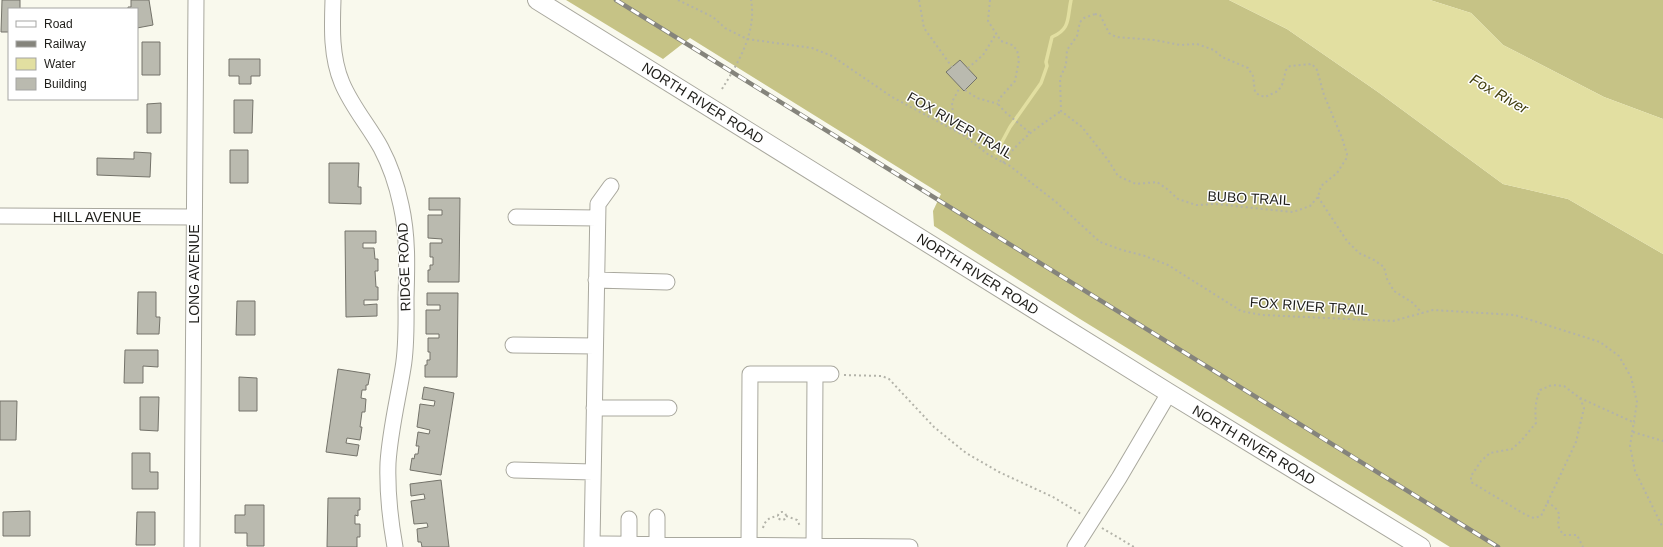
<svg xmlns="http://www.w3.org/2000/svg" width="1663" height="547" viewBox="0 0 1663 547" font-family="Helvetica,sans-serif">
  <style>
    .forest { fill: #c6c386 }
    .water { fill: #e2dfa1 }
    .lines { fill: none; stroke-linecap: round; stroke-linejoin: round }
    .stream { stroke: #e2dfa1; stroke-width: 3.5 }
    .building { fill: #babaaf; stroke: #74736a }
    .minor-casing { stroke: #a9a89e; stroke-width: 17 }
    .major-casing { stroke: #a9a89e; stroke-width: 20 }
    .path { stroke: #b3b3a9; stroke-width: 2; stroke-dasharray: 2 3; stroke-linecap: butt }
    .minor { stroke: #fff; stroke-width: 15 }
    .major { stroke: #fff; stroke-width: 18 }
    .rail-casing { stroke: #85847c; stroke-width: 4.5 }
    .rail { stroke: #fff; stroke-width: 3; stroke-dasharray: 9; stroke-linecap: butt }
    .labels { text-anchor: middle; stroke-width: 3; stroke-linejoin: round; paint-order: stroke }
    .street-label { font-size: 14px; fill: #1f1e1a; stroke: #fff }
    .water-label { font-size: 15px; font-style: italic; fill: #413e0e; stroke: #fff }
  </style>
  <rect width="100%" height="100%" fill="#f9f9ed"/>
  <path class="forest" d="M566,0H1229L1287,29L1378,92L1503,184L1568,199L1663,254V547H1450L1080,319L934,226L933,211L941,194L690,38L663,59Z
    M1430,0H1663V119L1604,97L1503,45L1471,13Z"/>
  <path class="water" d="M1229,0H1430L1471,13L1503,45L1604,97L1663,119V254L1568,199L1503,184L1378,92L1287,29Z"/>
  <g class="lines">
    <path class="stream" d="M996,153L1010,127L1041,83L1047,66L1046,62L1052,37C1071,29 1067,18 1071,0"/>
  </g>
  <path class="building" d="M2,0H20V9H9V32H1Z
    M131,0H149L153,25L137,28V9H128V7H131Z
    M142,42H160V75H142Z
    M229,59H260V76H251V84H239V76H229Z
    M960,60L977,78L964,91L946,72Z
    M234,100H253L252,133H234Z
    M161,103V133H147V104Z
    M230,150H248V183H230Z
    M134,152L151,153L150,177L97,175V158L134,159Z
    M329,163H359L358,187H361V204L329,203Z
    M429,198H460L459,282H428V270H430V265H433V257H430V243H442V239L428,238V215H442V210H429Z
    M345,231H376V243H363V248H374L375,259H378V271H375L376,287H378V300H364V305L377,304V316L346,317Z
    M138,292H156V317H160L159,334H137Z
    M427,293H458L457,377H425V365H427V360H430V352H428V338H439V334H426V310H440V305H427Z
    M237,301H255V335H236Z
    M125,350H158V367L143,366V383H124Z
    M338,369L370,374L368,385H366V390H362L361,398L366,399L365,412H362L360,427H362L360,440L347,438L346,443L359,445L357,456L326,452Z
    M239,377L257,378V411H239Z
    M424,387L454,393L441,475L410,470L412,458L414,459L415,454H418L419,446H416L418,432L429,434L430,430L417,427L420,404L434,406L435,401L422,399Z
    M140,397H159L158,431L140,430Z
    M0,401H17L16,440H0Z
    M132,453H150V472H158V489H132Z
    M441,480L449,547H422L421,542H418L417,529L428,527L427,523L414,524L411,501L425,499L424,494L411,496L410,484Z
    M328,498H360V510H358V516L355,515V524H360V537H357V547H327Z
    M245,505H264V546H247V533H235V515H245Z
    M30,511V536H3V512Z
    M137,512H155V545H136Z"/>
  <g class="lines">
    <defs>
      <path id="minor" d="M333,0C332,28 331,57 342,83C352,107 369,126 381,148C390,165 397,186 401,205C408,236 407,267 406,298C406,321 407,345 403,368C398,399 390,431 388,463C387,492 390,519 395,547
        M0,216L194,217
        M516,217L597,218
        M596,280L667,282
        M513,345L595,346
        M815,374H831
        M594,408H669
        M514,470L593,472
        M657,517V545
        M629,519V544
        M592,544L598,204L611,186
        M749,545L750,374H815L814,546
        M192,547L196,0
        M592,547V544H605L910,547
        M1075,547L1119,478L1169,393"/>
      <path id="major" d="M537,0L1169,393L1421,547"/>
    </defs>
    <use href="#minor" class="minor-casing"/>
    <use href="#major" class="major-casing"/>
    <path class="path" d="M678,0L713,17L725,28L747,39L812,48L832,56L892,97L963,135L989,155L1010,166L1056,202L1100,242L1122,250L1145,256L1168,265L1241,311L1262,315L1393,321L1433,310L1515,315L1600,342L1619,356L1631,377L1637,402L1630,446L1635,471L1663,528
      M919,0L924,28L952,67
      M990,0L988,21L1001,41L1012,45L1017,50L1019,60L1015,81L999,99L998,104L1004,111L1030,133
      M1095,14L1100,15L1109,33L1116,37L1155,40L1180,45L1197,44L1214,50L1222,57L1248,68L1253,76L1255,92L1259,95L1265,97L1278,91L1282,85L1286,70L1290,66L1312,64L1317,70L1324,95L1342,138L1347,154L1346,159L1337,173L1321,186L1318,197L1310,206L1293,212L1215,204L1196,205L1178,199L1167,189L1157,182L1136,184L1118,176L1108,160L1082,127L1061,111L1060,78L1066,65L1067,50L1077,36L1080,22L1084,18Z
      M968,68L983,55L996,34
      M722,89C738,63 757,32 751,0
      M965,90L977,98L998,104
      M954,130L952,102L960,87
      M1003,163C1020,138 1037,128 1061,111
      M1318,197L1347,241L1359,253L1374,260L1384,267L1387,279L1394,291L1413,303L1422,313
      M844,375L882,376L889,379L934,427L966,453L999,472L1053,497L1081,514
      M1580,398L1584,408L1576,442L1541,516L1534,518L1526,515L1471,482V476L1481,461L1490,453L1512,449L1521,441L1536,423C1535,410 1535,401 1540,390L1552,385L1564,386L1580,398L1635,423
      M1633,432L1663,441
      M1547,502C1571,516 1549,520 1564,535H1577L1583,547
      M778 516a4 4 0 1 1 8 0a4 4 0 1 1-8 0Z
      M786,516L797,520L800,526
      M763,528C765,520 770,517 778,516
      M1102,528L1134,547"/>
    <use href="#minor" class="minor"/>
    <use href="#major" class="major"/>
    <defs>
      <path id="rail" d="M616,0L1498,547"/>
    </defs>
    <use href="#rail" class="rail-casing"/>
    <use href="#rail" class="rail"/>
  </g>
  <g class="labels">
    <g class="street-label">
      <text transform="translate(703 103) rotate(32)" y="5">NORTH RIVER ROAD</text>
      <text transform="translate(960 125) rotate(30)" y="5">FOX RIVER TRAIL</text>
      <text transform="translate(1249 198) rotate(3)" y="5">BUBO TRAIL</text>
      <text x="97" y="222">HILL AVENUE</text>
      <text transform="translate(404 267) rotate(-92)" y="5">RIDGE ROAD</text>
      <text transform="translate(194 274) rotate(-90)" y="5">LONG AVENUE</text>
      <text transform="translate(978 274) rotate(32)" y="5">NORTH RIVER ROAD</text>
      <text transform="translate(1309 306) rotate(4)" y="5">FOX RIVER TRAIL</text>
      <text transform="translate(1254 445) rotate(31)" y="5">NORTH RIVER ROAD</text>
    </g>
    <g class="water-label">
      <text transform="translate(1499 94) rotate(30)" y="5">Fox River</text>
    </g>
  </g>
  <rect x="8" y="8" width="130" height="92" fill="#ffffff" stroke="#a5a5a3"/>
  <rect x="16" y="21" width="20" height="6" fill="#ffffff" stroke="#a5a5a3"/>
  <text x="44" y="28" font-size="12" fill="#1f1e1a">Road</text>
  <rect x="16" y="41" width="20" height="6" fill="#85847c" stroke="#a5a5a3"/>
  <text x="44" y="48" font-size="12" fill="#1f1e1a">Railway</text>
  <rect x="16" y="58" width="20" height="12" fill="#e2dfa1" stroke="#a5a5a3"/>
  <text x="44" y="68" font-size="12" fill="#1f1e1a">Water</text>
  <rect x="16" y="78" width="20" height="12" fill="#babaaf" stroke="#a5a5a3"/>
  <text x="44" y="88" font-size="12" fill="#1f1e1a">Building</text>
</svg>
